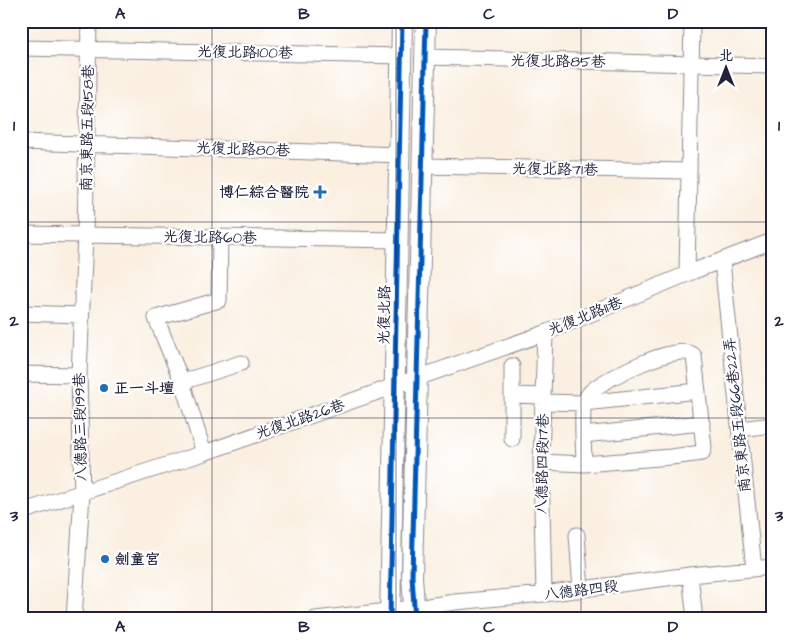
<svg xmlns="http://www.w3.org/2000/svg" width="793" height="640" viewBox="0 0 793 640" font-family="'Architects Daughter','LXGW WenKai TC',sans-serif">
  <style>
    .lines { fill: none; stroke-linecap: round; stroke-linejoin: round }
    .minor-casing { stroke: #8e888e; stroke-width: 17 }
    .major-casing { stroke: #8e888e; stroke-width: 22 }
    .minor { stroke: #fff; stroke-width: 15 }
    .major { stroke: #fff; stroke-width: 20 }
    .cycleway-casing { stroke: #fff; stroke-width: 8 }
    .cycleway { stroke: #0057b8; stroke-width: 5 }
    .grid { fill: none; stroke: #22223b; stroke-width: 1; stroke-opacity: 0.55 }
    .poi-dot { fill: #1f6fb2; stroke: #fff; stroke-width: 2 }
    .labels { text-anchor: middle; stroke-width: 4.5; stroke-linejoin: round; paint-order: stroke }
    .street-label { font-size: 15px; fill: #22223b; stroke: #fff }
    .poi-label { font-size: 15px; font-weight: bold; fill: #22223b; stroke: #fff; text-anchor: start }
    .neatline { fill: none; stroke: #22223b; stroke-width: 2 }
    .grid-label { font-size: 16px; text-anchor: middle; font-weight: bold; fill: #22223b }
  </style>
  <rect width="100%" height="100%" fill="#fff"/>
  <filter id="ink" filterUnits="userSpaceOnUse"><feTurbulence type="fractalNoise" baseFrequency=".02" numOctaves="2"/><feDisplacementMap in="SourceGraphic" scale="10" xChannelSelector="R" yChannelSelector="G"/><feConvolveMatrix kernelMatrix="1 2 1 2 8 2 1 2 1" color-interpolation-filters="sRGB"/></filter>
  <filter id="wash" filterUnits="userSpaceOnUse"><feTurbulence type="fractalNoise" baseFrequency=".0096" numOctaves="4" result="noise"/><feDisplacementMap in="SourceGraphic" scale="20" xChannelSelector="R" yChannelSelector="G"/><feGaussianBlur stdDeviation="1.12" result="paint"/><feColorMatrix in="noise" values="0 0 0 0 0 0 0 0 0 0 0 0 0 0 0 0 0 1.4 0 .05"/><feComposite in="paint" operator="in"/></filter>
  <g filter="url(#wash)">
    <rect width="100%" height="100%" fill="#faefe0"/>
  </g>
  <g filter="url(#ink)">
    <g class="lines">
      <defs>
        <path id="minor" d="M21,48L402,56
          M426,57L772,66
          M21,142L400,155
          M422,166L688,171
          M21,234L398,240
          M722,261L754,569
          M687,274L692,21
          M21,313L81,315
          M512,366V439
          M21,374L79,375
          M182,382L241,363
          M512,395L543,396
          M543,402L584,403L698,391
          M740,429L772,425
          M583,435L702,423
          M204,453L182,382L156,318L219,300L220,237
          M541,462L584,464L671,457L702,453L704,448L694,356C682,340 606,378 593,390C590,392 586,398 584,402C581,413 584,451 584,464
          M21,512L204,453L545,333L694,271L772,241
          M577,535L581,590
          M690,575L695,619
          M544,594L541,462L545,333
          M74,619L82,494L79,375L85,235L89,21
          M315,619L415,608L455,602L544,594L690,575L772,567"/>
        <path id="major" d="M390,619L402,21
          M415,619L412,577L426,21"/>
      </defs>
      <use href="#minor" class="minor-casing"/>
      <use href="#major" class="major-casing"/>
      <use href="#minor" class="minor"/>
      <use href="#major" class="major"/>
      <defs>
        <path id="cycleway" d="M390,619L402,21
          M415,619L412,577L426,21"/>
      </defs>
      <use href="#cycleway" class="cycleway-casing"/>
      <use href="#cycleway" class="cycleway"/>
    </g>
  </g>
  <path class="grid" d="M212,21V619M396,21V619M581,21V619M21,222H772M21,418H772"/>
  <g class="poi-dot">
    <path d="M317.5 184.5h5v5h5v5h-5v5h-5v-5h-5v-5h5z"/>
    <circle cx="104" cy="388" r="5"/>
    <circle cx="105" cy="559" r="5"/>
  </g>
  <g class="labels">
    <g class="street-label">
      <text transform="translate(245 52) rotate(1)" y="5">光復北路100巷</text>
      <text transform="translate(558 61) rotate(1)" y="5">光復北路85巷</text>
      <text transform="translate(87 128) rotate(-89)" y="5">南京東路五段158巷</text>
      <text transform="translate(243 149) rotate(2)" y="5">光復北路80巷</text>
      <text transform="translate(555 169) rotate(1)" y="5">光復北路71巷</text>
      <text transform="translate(210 237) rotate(1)" y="5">光復北路60巷</text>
      <text transform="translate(384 315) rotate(-89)" y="5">光復北路</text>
      <text transform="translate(585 316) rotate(-22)" y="5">光復北路11巷</text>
      <text transform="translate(737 415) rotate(-96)" y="5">南京東路五段66巷22弄</text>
      <text transform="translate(300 419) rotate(-19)" y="5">光復北路26巷</text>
      <text transform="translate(80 427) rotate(-91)" y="5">八德路三段199巷</text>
      <text transform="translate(542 464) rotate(-89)" y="5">八德路四段17巷</text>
      <text transform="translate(581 590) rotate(-7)" y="5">八德路四段</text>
    </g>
    <g class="poi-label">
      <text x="309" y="197" text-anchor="end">博仁綜合醫院</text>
      <text x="114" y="393">正一斗壇</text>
      <text x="115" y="564">劍童宮</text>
    </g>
  </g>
  <rect width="793" height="640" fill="none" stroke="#fff" stroke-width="55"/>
  <g transform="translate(726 68)" stroke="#ffffff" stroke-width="4" paint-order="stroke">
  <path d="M0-4L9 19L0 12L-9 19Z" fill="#22223b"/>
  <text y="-8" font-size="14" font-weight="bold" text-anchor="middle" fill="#22223b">北</text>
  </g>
  <rect x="28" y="28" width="738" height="584" class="neatline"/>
  <g class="grid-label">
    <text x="120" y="19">A</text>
    <text x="304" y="19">B</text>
    <text x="489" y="19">C</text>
    <text x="673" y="19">D</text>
    <text x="14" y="131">1</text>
    <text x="779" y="131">1</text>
    <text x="14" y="326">2</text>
    <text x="779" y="326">2</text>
    <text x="14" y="521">3</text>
    <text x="779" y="521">3</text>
    <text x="120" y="632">A</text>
    <text x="304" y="632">B</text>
    <text x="489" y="632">C</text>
    <text x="673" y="632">D</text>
  </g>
</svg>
